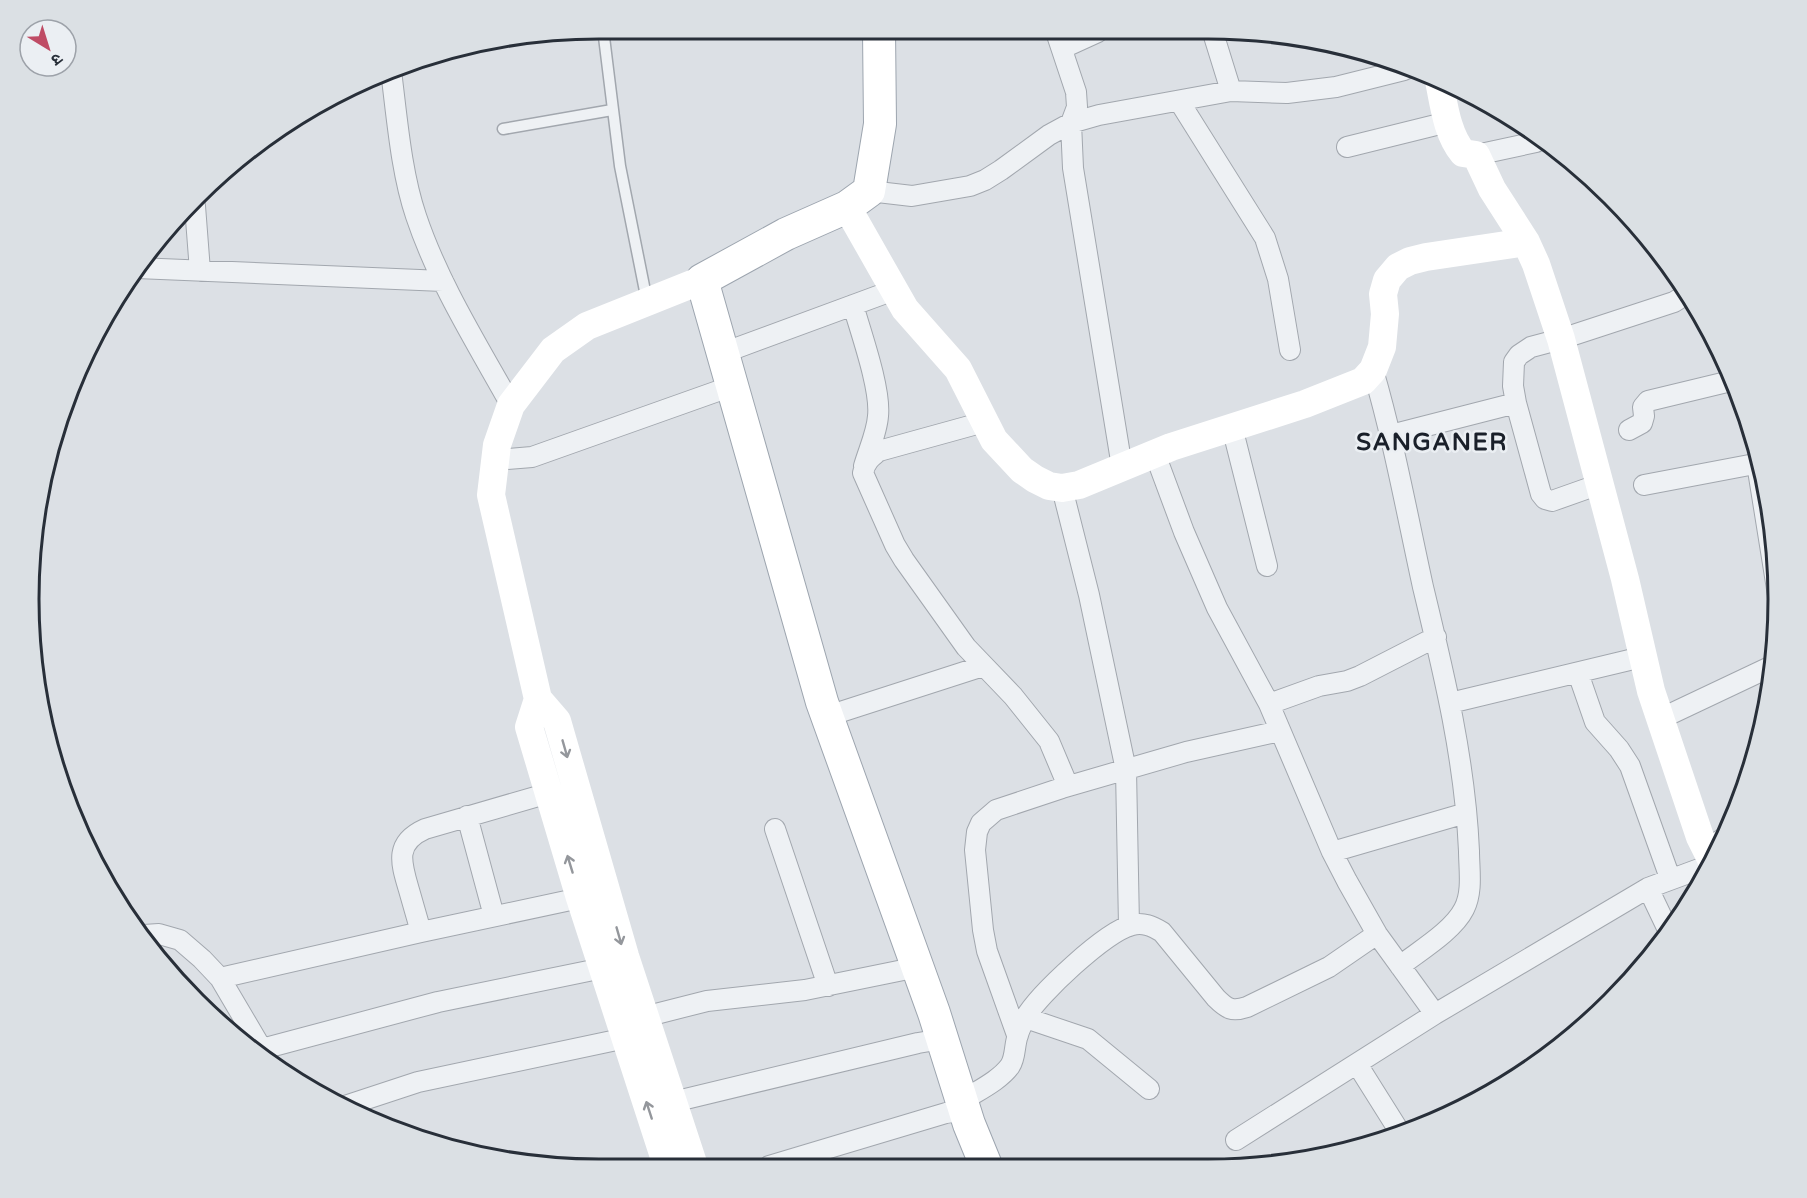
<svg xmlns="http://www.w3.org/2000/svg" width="1807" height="1198" viewBox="0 0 1807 1198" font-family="'Varela Round','Noto Sans Devanagari',sans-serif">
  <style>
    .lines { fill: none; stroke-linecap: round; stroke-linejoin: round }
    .lane-casing { stroke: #a2a7ae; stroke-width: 13 }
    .street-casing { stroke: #a2a7ae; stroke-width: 22 }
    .primary-casing { stroke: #9da5af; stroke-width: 34 }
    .lane { stroke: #eef1f4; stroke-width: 10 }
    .street { stroke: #eef1f4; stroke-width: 20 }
    .secondary { stroke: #fff; stroke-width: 28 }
    .primary { stroke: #fff; stroke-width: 32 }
    .oneway { stroke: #94979c }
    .labels { text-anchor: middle; stroke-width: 5; stroke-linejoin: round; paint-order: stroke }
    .district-label { font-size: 24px; font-weight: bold; letter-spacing: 1.5px; fill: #1a202a; stroke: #ebeff3 }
    .rim { fill: none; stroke: #282f39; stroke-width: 3 }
  </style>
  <rect width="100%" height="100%" fill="#dce0e5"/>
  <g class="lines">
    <defs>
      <path id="lane" d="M603,29L620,166L647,301
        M503,129L612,110"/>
      <path id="street" d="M1056,32L1076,92L1077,107L1071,123L1073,168L1122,467
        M1213,33L1231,91
        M1063,48L1098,32
        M391,71C397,117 401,172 416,216C438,282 477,344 511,405
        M1179,101L1265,238L1278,279L1290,350
        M1347,147L1448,122
        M1476,155L1536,142
        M869,191L912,196L970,186L985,180L1001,170L1049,135L1071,123L1099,115L1231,91L1287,93L1336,87L1404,70
        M195,206L200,271
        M137,268L443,281
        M853,305C861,333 881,389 878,416C877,432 869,449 864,466
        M723,353L894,290
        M1373,370C1394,442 1407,514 1423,587C1444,674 1465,760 1469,851C1469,869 1473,892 1464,909C1453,931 1419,951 1400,966
        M984,422L879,451C871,457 865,462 863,473L895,545L904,560L966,647L1013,696L1049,741L1068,786
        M1232,427L1267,566
        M1629,430L1642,423L1644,416L1643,407L1648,401L1735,380
        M1391,435L1516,403
        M1155,454L1184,532L1217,608L1269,704L1332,852L1347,881L1377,934L1435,1014
        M495,460L532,457L732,386
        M1757,464L1778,595
        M1600,484L1552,501L1545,499L1541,494L1516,403L1513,386L1514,362L1519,355L1531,347L1561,339L1674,302L1682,297L1686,289
        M1644,485L1760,463
        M1062,488L1089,595L1126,770L1129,926
        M1578,673L1595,722L1619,749L1630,766L1670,878
        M1450,703L1642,657
        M1269,704L1319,686L1347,681L1360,676L1436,637
        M828,716L983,666
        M1660,719L1772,666
        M467,816L494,916
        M775,829L828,986
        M1706,850L1725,837
        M1332,852L1466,813
        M1648,888L1669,932
        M421,932C417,918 413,904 409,890C401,863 394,843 425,829L549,793
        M144,935L159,934L180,940L202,959L220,978L263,1051
        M220,978L421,932L580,898
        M644,1017L707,1001L805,990L918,967
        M1026,1018L1088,1039L1149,1089
        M1017,1035L987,951L983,930L975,850L977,832L981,823L996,810L1062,788L1186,752L1280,731
        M262,1049L438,1002L603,968
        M1357,1064L1401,1134
        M962,1101C977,1091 999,1081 1010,1066C1016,1057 1014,1045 1018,1035C1019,1030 1023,1023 1025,1018C1039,994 1105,932 1132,925C1143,922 1152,926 1162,932L1216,998C1227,1009 1232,1012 1247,1007L1329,967L1377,934
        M673,1102L918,1043L942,1039
        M342,1107L418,1082L626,1038
        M1236,1140L1435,1014L1648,888L1710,865
        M769,1166L946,1113L965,1110"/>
      <path id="primary" d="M879,31L880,124L869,191L847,207L786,234L702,280L822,702L934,1013L969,1124L987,1168"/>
    </defs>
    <use href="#lane" class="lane-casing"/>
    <use href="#street" class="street-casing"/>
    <use href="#primary" class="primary-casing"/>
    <use href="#lane" class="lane"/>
    <use href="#street" class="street"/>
    <path class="secondary" d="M1439,81C1444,105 1447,134 1463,153L1476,155L1492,189L1526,242L1536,264L1561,339L1625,579L1651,691L1700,837L1712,861
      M847,207L905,309L958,369L994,440L1022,470L1035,479L1049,486L1062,488L1079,485L1171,447L1305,404L1363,381L1373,370L1382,347L1385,314L1383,294L1387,280L1398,267L1410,261L1426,257L1526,242
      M538,699L557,721L625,956L694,1166
      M667,1166L580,898L529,727L538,699L491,495L497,445L511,405L553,350L587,326L702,280"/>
    <use href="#primary" class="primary"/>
  </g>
  <defs><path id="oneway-shaft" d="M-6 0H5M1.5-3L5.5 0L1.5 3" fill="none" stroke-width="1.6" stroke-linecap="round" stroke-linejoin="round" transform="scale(1.5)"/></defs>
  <g class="oneway">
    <use href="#oneway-shaft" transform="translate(565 749) rotate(74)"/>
    <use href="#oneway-shaft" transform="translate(570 864) rotate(-107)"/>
    <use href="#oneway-shaft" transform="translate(619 936) rotate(74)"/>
    <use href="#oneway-shaft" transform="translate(649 1110) rotate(-108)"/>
  </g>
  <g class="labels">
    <g class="district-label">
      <text x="1432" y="450">SANGANER</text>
    </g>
  </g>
  <path d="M0 0H1807V1198H0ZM599 39H1208A560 560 0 0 1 1768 599V599A560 560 0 0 1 1208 1159H599A560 560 0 0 1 39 599V599A560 560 0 0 1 599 39Z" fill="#dbe0e4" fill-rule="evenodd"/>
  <path class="rim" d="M599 39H1208A560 560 0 0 1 1768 599V599A560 560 0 0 1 1208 1159H599A560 560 0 0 1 39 599V599A560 560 0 0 1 599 39Z"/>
  <g transform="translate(48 48) rotate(142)"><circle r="28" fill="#ebeff3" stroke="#9da2a9" stroke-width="1.5"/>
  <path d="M0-4.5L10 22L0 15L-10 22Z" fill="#bf4c65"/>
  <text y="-9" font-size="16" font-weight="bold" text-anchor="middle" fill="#282f39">उ</text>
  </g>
</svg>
